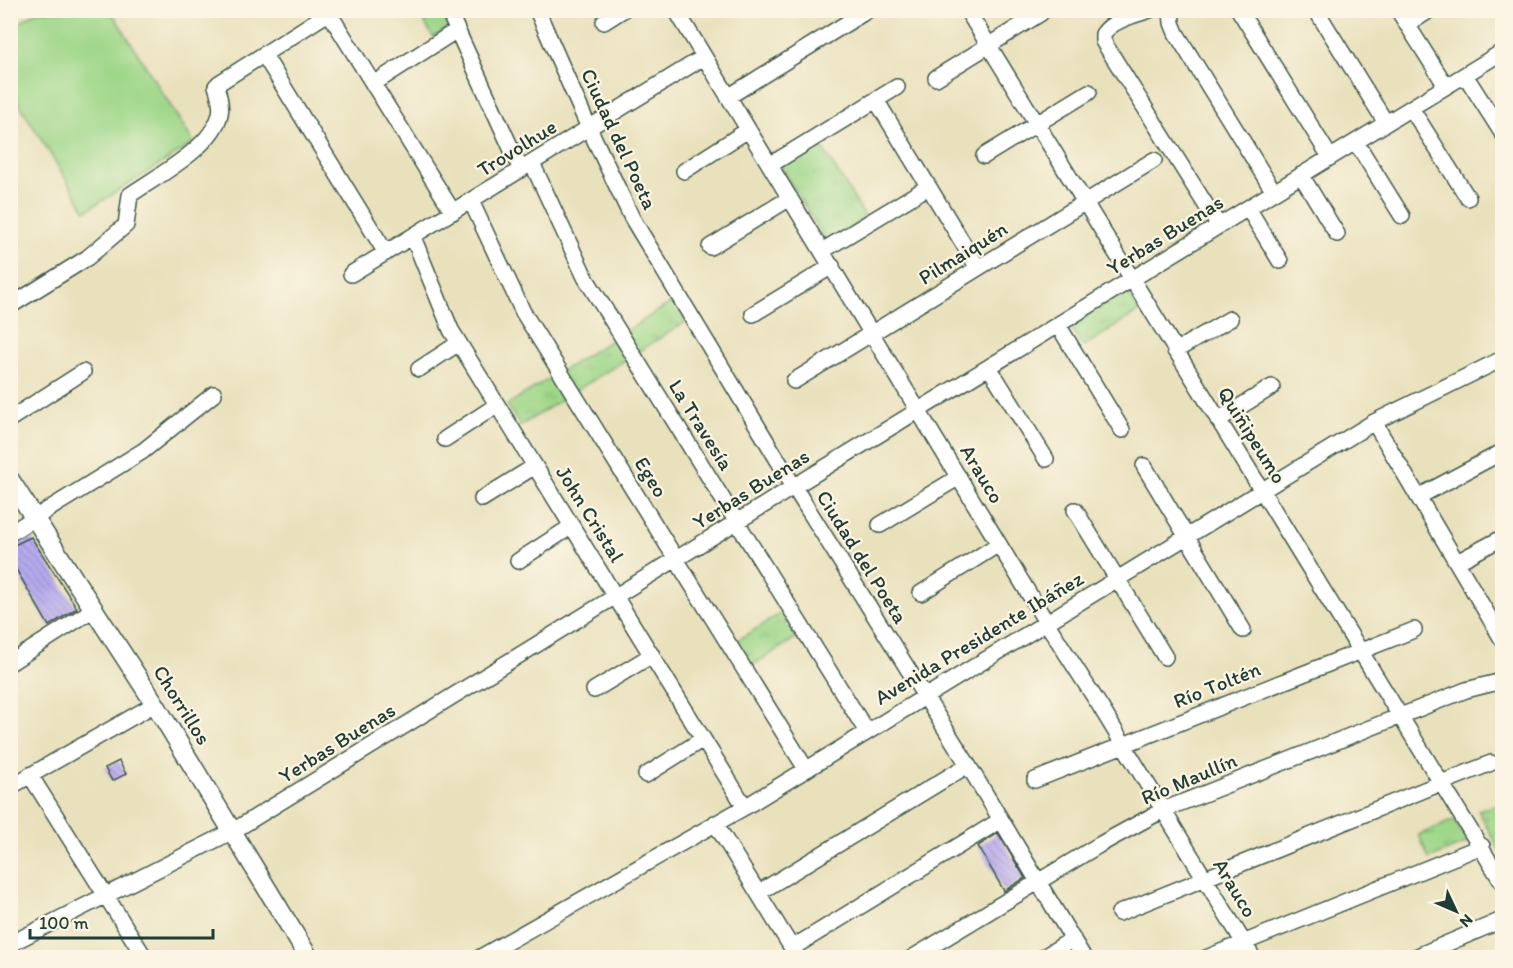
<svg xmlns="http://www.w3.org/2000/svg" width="1513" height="968" viewBox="0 0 1513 968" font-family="Itim,sans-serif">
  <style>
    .grass { fill: url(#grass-tufts); stroke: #5f8a5e; stroke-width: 1.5 }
    .pitch { fill: #9fd789; stroke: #5f8a5e; stroke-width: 1.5 }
    .building { fill: url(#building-back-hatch) }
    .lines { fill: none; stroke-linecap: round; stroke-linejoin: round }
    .minor-casing { stroke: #3d5648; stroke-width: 18 }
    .major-casing { stroke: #3d5648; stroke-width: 21 }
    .minor { stroke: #fff; stroke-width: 15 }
    .major { stroke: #fff; stroke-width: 18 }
    .labels { text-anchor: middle; stroke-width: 4.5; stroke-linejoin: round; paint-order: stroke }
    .street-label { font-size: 21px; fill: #1f3d34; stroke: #fcf5e5 }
  </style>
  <defs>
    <pattern id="grass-tufts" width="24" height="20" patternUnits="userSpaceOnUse" patternTransform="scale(1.5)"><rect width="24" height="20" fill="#9fd789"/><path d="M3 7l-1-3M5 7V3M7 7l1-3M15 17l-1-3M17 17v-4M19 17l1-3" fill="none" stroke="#88b977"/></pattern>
    <pattern id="building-back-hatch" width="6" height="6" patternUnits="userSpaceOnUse" patternTransform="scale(1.5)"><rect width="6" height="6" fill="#b7abf0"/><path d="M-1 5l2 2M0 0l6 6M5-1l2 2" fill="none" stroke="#948cc3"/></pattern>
  </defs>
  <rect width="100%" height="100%" fill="#fcf5e5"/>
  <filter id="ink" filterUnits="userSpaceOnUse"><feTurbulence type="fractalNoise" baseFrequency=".0167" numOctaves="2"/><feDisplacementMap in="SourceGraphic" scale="12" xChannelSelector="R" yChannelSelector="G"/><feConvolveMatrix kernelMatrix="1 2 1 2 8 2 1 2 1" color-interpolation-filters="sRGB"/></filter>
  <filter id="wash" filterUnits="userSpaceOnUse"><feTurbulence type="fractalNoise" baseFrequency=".008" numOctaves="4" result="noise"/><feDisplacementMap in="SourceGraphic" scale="24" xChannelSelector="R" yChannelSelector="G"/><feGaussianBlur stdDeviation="1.35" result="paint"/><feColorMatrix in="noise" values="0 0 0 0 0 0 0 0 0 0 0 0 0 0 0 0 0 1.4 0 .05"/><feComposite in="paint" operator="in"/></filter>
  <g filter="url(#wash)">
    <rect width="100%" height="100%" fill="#e9e1bc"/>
    <path class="grass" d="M418,11H442L450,27L433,37Z
      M819,142L866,218L827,242L780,166Z
      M1127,290L1141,310L1083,347L1070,327Z
      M674,301L687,321L520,426L507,405Z
      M790,608L805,632L745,670L730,645Z
      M1502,804V855L1478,810Z
      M1454,820L1469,842L1429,859L1419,835Z"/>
    <path class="pitch" d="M38,11H111L194,143L86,211L11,91V28Z"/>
    <g id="blocks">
      <path class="building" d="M31,537L77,608L49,626L10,559V547Z
        M119,761L126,774L112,781L105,768Z
        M998,833L1025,878L1004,891L978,846Z"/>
    </g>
  </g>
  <g filter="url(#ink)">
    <use href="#blocks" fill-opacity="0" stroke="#3d5648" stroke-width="1.5"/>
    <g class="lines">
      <defs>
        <path id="minor" d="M448,10L521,170
          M537,10L589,128L632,218L794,487L968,765L1084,958
          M676,10L1046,622L1100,706L1253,958
          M967,10L1502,882
          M1150,10C1135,15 1112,20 1103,34V41L1219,226
          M1171,10L1172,23L1176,33L1274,192
          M1239,10L1330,157
          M1316,10L1386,123
          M1398,10L1446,86
          M329,13L453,212
          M604,22L623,10
          M1407,25L1430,10
          M264,55L386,253
          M1465,75L1502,133
          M936,78L1041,13
          M373,84L457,30
          M728,97L868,10
          M876,100L978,268
          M1411,108L1468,198
          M1356,142L1402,216
          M984,156L1089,92
          M532,163L585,277L867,732
          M770,165L897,87
          M684,171L748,130
          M1301,175L1337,234
          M471,201L523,312L806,769
          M1248,208L1280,261
          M413,237L451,330L745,807
          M710,247L790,198
          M822,251L928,187
          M351,274L704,57
          M10,306L87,258L126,225L130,195C157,176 213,147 220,114C222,106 219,95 216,86L219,83L333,10
          M753,314L832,266
          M1058,325L1122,430
          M1175,351L1230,319
          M989,367L1046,459
          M419,369L459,343
          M794,381L1154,160
          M10,419L83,372
          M1218,420L1272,387
          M1374,422L1502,639
          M445,439L497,405
          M1144,466L1243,630
          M1418,497L1502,452
          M482,499L535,466
          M1075,510L1165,657
          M880,525L959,477
          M10,533L143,451L214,394
          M518,561L572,526
          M1457,562L1502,538
          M921,593L999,544
          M10,663L94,609
          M594,690L652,655
          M30,775L145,958
          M646,775L703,739
          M1035,780L1414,630
          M10,787L155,704
          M715,823L798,958
          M758,893L968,765
          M1119,913L1491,763
          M10,944L233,831L1502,52
          M792,948L1001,820
          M479,958L745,807L1374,422L1502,359
          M912,958L1099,845L1163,810L1466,690L1502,681
          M1042,958L1073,939
          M1206,958L1482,846
          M1413,958L1502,920"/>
        <path id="major" d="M10,480L155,704L309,958"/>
      </defs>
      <use href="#minor" class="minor-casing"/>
      <use href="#major" class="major-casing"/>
      <use href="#minor" class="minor"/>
      <use href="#major" class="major"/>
    </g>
  </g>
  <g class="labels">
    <g class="street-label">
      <text transform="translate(619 139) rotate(65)" y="7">Ciudad del Poeta</text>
      <text transform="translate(517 148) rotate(-32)" y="7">Trovolhue</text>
      <text transform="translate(1165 235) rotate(-32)" y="7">Yerbas Buenas</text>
      <text transform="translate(963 253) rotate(-32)" y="7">Pilmaiquén</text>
      <text transform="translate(701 425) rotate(58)" y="7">La Travesía</text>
      <text transform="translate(1252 435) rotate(58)" y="7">Quiñipeumo</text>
      <text transform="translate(982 474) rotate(59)" y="7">Arauco</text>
      <text transform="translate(651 477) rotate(58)" y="7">Egeo</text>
      <text transform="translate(751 489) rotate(-32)" y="7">Yerbas Buenas</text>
      <text transform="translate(590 514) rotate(58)" y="7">John Cristal</text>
      <text transform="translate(862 557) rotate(58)" y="7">Ciudad del Poeta</text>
      <text transform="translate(979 638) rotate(-31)" y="7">Avenida Presidente Ibáñez</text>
      <text transform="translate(1217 685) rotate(-22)" y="7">Río Toltén</text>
      <text transform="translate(182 705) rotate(58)" y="7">Chorrillos</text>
      <text transform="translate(337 743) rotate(-32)" y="7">Yerbas Buenas</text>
      <text transform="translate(1189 779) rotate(-23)" y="7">Río Maullín</text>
      <text transform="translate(1235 888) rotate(59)" y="7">Arauco</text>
    </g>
  </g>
  <rect width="1513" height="968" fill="none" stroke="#fcf5e5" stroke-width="36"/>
  <g transform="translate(1456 911) rotate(134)" stroke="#fcf5e5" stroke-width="4.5" paint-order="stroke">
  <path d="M0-4.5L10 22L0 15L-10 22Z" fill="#1f3d34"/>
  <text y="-9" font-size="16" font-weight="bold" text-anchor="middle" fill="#1f3d34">N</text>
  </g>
  <path d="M30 929v9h183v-9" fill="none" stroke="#1f3d34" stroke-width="3"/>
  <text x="39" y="929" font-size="18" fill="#1f3d34" stroke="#fcf5e5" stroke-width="4.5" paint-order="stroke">100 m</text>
</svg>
